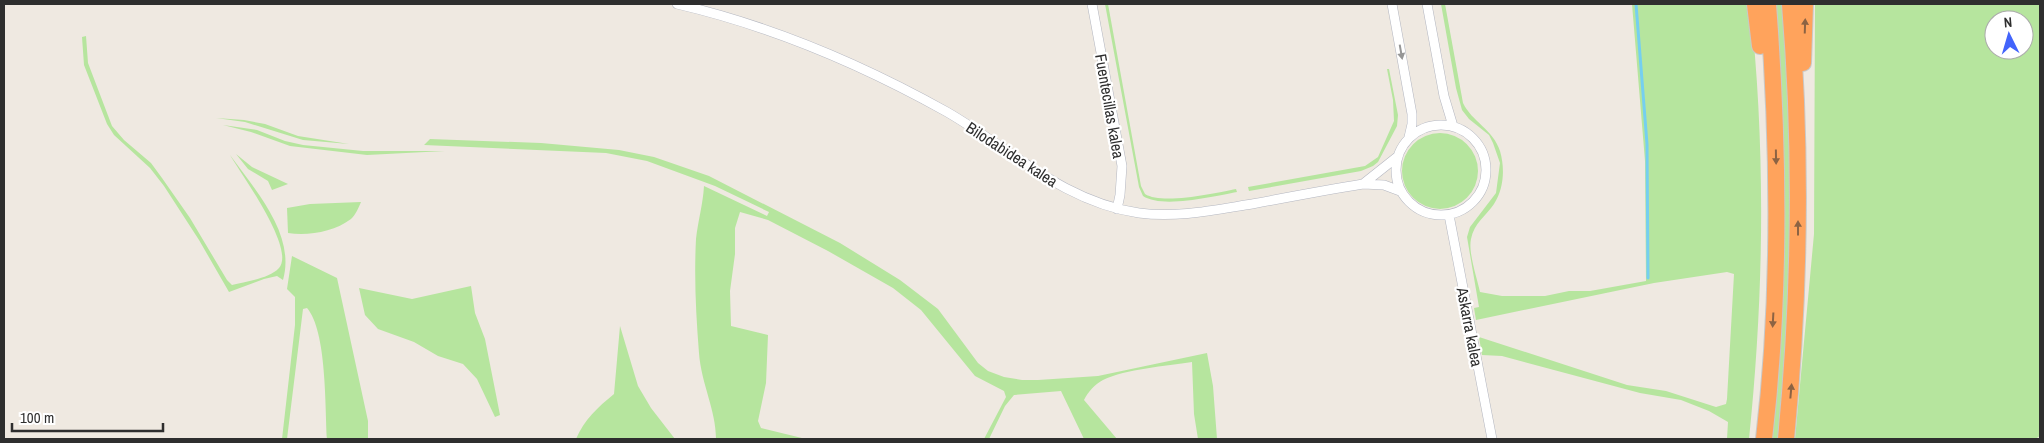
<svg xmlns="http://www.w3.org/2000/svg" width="2044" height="443" viewBox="0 0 2044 443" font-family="'Archivo Narrow',sans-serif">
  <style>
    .green { fill: #b6e59e; fill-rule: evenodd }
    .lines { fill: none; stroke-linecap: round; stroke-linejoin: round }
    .stream { stroke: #75cff0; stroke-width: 3 }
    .minor-casing { stroke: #b4b7c1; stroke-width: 10 }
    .motorway-casing { stroke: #c9c9c9; stroke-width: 18 }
    .minor { stroke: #fff; stroke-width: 9 }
    .motorway { stroke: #ffa35c; stroke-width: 16 }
    .oneway { fill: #8c6343 }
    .oneway2 { fill: #969696 }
    .labels { text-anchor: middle; stroke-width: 4.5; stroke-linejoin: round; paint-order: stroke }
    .street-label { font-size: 16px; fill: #2e2e2e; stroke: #fff }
  </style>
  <rect width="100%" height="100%" fill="#efe9e1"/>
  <path class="green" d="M1105,4H1108L1141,186L1145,194C1162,205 1216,193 1236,189L1237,192C1215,196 1162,209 1143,196L1139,187Z
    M1441,4H1445L1463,103C1472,122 1493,129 1500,151C1505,168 1504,189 1494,204C1486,216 1474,223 1471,239C1468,252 1477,278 1480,292L1502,296H1545L1569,291H1590L1646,281L1645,161L1632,4H1750C1766,148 1764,295 1749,439H1727L1728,422L1709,411L1681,400L1640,393L1502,356L1482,355L1479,337L1627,385L1666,391L1716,407L1726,404L1727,399L1734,274L1727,272L1654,283L1476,320L1474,308L1479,307L1467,237L1470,227L1496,193L1500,163L1493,143L1489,135L1469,119L1462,110L1456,88Z
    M1775,4H1784L1792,153L1789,318L1779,439H1771Z
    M1815,4H2040V436L2035,439H1795L1814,234ZM1994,20H2024V50H1994Z
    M86,36L88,63L112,126L124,140L151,163L162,178L190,218L227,280L232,285C246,281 269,279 279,268C296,249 241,174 230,155C255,190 296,234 283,280L277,276L264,279L229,292L199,240L164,186L150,168L114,135L107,124L84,65L82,37Z
    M1387,69H1389L1398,115L1397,126L1378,162L1373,166L1361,171L1249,191L1248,187L1365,166L1378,157L1394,121L1393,100Z
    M216,118L244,120L265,124L298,136L349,144L303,140L245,122Z
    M223,125L257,130L285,141L303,145L363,151H445L367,155L290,146L251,132Z
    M1402 171a38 38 0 1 1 76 0a38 38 0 1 1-76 0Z
    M430,139L541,143L619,150L654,157L709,176L840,243L900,280L938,309L978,363L988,371L1004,377L1022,380H1038L1098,376L1207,353L1213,386L1217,439H1198L1194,414L1192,362C1166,366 1126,369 1103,380C1095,384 1088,392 1084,400L1117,439H1084L1061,391L1014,395L1005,406L989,439H984L1006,397L1004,391L975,376L921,310L893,288L828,251L768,220L740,212L735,228V254L730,291L731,326L768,335L766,383L758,421L761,428L806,439H716C716,410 701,383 699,353C696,315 694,278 696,239C698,221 703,204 704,186L767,216L769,212L715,186L647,161L606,153L424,145Z
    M236,154L252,167L288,184L272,190L268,181L248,169Z
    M361,202C359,207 355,216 351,219C334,232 308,236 288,233L287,208L310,204Z
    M292,256L337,278L368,421V439H327C325,407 327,331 307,308L303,309L287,439H282L295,325V297L287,289Z
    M471,286L475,313L485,339L500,415L495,417L477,379L463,364L438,356L414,342L378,329L365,315L359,288L412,299Z
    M620,326L638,386L651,408L675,439H576C584,420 598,407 614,394Z"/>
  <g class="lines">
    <path class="stream" d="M1636,4L1647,144L1648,278"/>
    <defs>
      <path id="minor" d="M677,4C771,26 863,65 947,112C1011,149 1063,202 1139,213C1177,218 1214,210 1252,204C1289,197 1326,190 1363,184L1384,185L1400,191
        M1092,4L1122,166L1120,195L1117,209
        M1392,4L1412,114V124L1409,137
        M1427,4L1444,96L1453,126
        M1396 170a45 45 0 1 1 90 0a45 45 0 1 1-90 0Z
        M1363,184L1397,157
        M1449,215L1492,439"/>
      <path id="motorway" d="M1755,4L1760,46
        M1803,63L1805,4
        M1764,439C1781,295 1779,148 1768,4
        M1786,439C1800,295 1802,149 1790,4"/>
    </defs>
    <use href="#minor" class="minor-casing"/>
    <use href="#motorway" class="motorway-casing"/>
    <use href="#minor" class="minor"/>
    <use href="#motorway" class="motorway"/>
  </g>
  <defs><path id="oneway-solid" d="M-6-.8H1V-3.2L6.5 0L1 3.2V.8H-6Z" transform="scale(1.25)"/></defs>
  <g class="oneway">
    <use href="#oneway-solid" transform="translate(1805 26) rotate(-88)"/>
    <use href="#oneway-solid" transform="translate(1776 157) rotate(89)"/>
    <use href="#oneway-solid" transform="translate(1798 228) rotate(-90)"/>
    <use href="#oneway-solid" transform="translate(1773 320) rotate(93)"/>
    <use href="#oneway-solid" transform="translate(1791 391) rotate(-85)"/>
  </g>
  <use class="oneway2" href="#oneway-solid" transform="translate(1401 52) rotate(80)"/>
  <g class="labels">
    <g class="street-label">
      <text transform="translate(1110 106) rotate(80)" y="6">Fuentecillas kalea</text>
      <text transform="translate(1012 154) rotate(33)" y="6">Bilodabidea kalea</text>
      <text transform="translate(1470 327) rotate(79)" y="6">Askarra kalea</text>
    </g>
  </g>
  <rect width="2044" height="443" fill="none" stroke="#2e2e2e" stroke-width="10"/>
  <g transform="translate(2009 35) rotate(355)"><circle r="24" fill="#ffffff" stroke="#ababab"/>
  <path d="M0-4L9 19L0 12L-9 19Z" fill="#4264fb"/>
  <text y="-8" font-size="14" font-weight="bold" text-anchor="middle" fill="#2e2e2e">N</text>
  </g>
  <path d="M12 423v8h151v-8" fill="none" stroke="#2e2e2e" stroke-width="2.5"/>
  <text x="20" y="423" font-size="15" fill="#2e2e2e" stroke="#ffffff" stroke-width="4" paint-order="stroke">100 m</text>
</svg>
